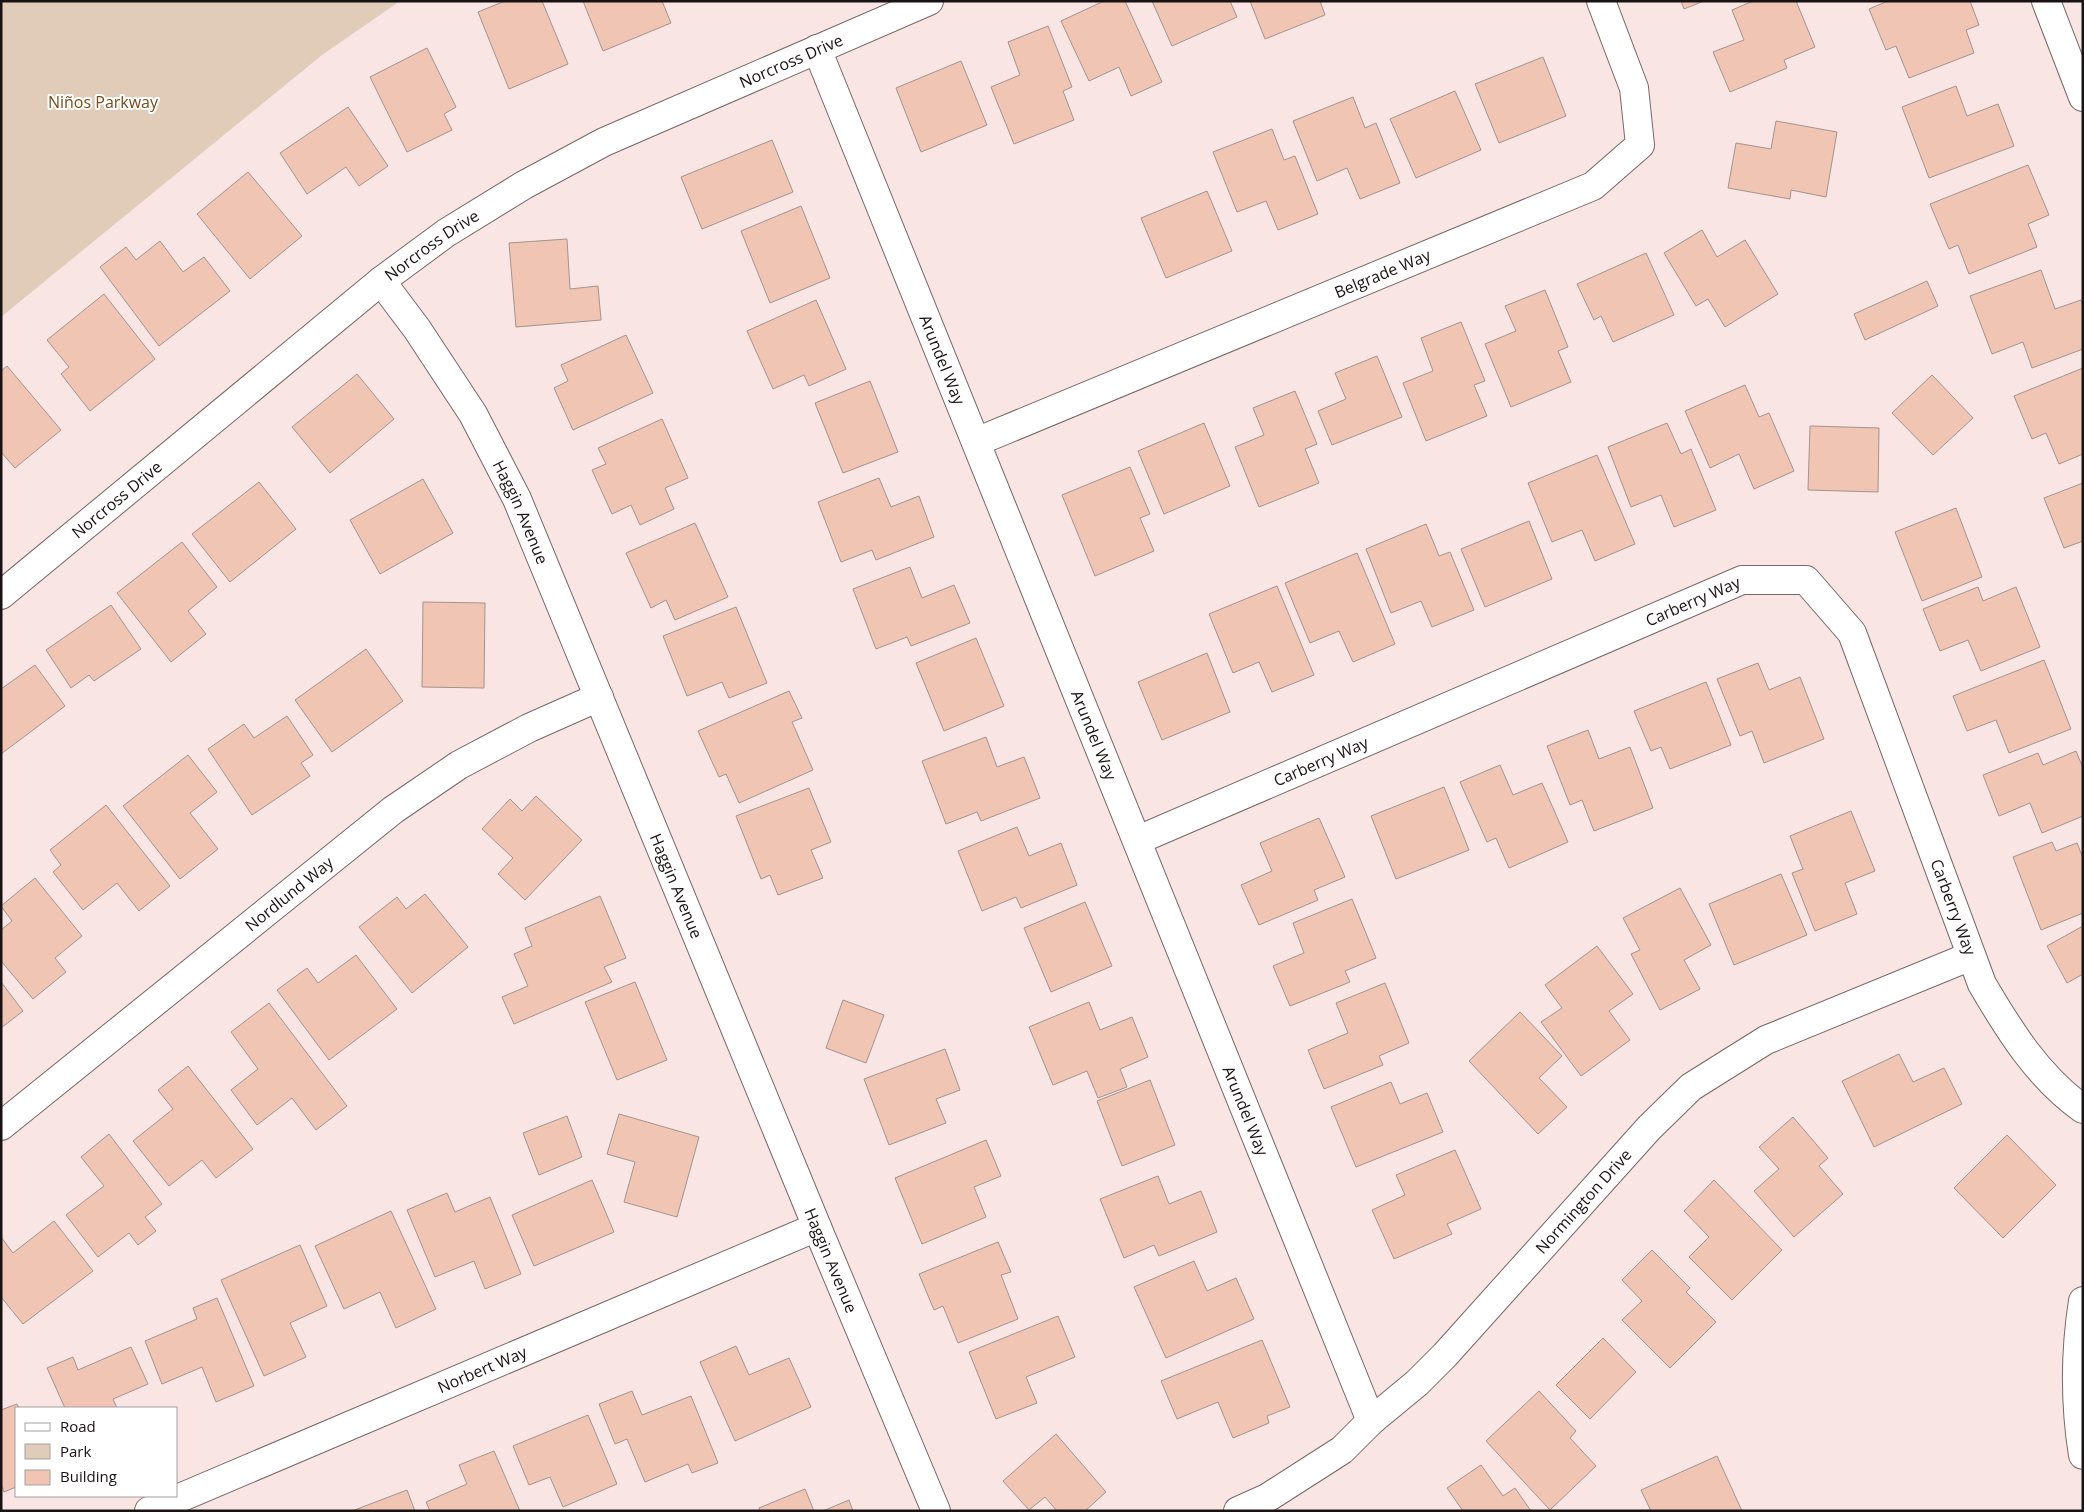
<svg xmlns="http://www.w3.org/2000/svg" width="2084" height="1512" viewBox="0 0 2084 1512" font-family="'Open Sans',sans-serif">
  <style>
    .green { fill: #e0ccb8 }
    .building { fill: #f1c5b4; stroke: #a4938d }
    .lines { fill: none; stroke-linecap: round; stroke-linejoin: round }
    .minor-casing { stroke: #786766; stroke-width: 30 }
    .minor { stroke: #fff; stroke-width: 28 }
    .labels { text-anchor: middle; stroke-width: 4; stroke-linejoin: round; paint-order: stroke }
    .street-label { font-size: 16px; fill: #181212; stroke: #fff }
    .park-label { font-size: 16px; fill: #764c1b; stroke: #fff }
  </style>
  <rect width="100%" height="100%" fill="#f9e5e4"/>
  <path class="green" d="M1,1H400L322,55L1,317Z"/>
  <path class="building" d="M505,1H542L568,64L509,89L478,12Z
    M583,1H662L671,23L603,51Z
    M1104,1H1125L1162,82L1131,96L1119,67L1089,81L1061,21Z
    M1152,1H1230L1237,17L1172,46Z
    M1250,1H1320L1325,15L1265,39Z
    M1681,1H1704L1684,9Z
    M1753,1H1796L1815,47L1784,60L1787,68L1730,92L1713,52L1744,40L1732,10Z
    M1888,1H1970L1979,25L1966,30L1974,53L1909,78L1896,46L1886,50L1869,9Z
    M1048,26L1072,87L1063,91L1074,120L1014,144L991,87L1020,75L1008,42Z
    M427,48L456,107L444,114L452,130L407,152L370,77Z
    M1543,57L1566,116L1499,143L1475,84Z
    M961,61L987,125L921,152L896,88Z
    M1956,86L1967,116L1998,104L2014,146L1929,178L1902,107Z
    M1455,91L1481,150L1416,178L1390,119Z
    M1353,97L1365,128L1376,123L1400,183L1360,199L1347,168L1317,181L1293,121Z
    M348,107L388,166L359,186L346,167L307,194L280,153Z
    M1776,121L1837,132L1826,197L1791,190L1790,199L1728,188L1736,143L1771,149Z
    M1272,129L1284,160L1295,156L1318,214L1278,230L1266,201L1237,212L1213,152Z
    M772,140L793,192L702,229L681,177Z
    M2028,165L2049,215L2028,224L2037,247L1969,274L1958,245L1949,249L1930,204Z
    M248,172L302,236L250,279L197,214Z
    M1207,191L1232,251L1166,278L1141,218Z
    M801,206L830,278L770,303L741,231Z
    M1702,230L1717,257L1745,240L1778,294L1725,327L1708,299L1696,306L1664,253Z
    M567,239L570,289L598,286L601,320L516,327L509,243Z
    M160,241L183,272L204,257L230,291L159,346L100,267L126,247L136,260Z
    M1646,253L1674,315L1613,342L1601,316L1594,320L1577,284Z
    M2041,270L2055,309L2081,300L2083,306V349L2032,368L2023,342L1992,354L1970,296Z
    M1927,281L1938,306L1865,340L1854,314Z
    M1545,290L1568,347L1558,351L1571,382L1511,407L1485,344L1516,331L1505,306Z
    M104,294L155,359L90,411L61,374L69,367L47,340Z
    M816,300L846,369L809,386L804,375L773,389L747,331Z
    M1461,322L1485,381L1474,385L1487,416L1426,441L1403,383L1433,371L1421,338Z
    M626,335L653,393L573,430L554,388L568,381L561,365Z
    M1377,356L1402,417L1332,445L1318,411L1346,399L1335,373Z
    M7,366L61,430L15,468L1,452V371Z
    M2083,368V454L2059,464L2046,433L2032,439L2014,396Z
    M357,374L394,419L330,473L292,427Z
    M1932,375L1973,418L1933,455L1892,413Z
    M870,381L898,452L843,473L815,403Z
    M1745,385L1759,417L1769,413L1794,471L1754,489L1739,454L1710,468L1685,411Z
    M1295,391L1317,444L1305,449L1319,483L1259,507L1235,447L1264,435L1253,408Z
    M662,419L688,478L665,488L674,509L640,525L631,505L612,514L592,470L606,464L598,448Z
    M1204,423L1230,486L1164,514L1138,451Z
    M1667,423L1681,454L1691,449L1716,510L1674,527L1661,495L1631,507L1608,447Z
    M1810,426L1879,428L1878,492L1808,490Z
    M1597,455L1635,544L1595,561L1582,530L1552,542L1528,483Z
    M1130,467L1150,514L1140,518L1154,551L1095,576L1062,495Z
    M879,478L891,507L919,496L934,537L876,560L872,550L841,562L818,502Z
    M423,479L453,533L380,574L350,520Z
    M259,482L296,529L230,582L192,534Z
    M2083,483V541L2064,548L2044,498Z
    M1956,508L1982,577L1922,601L1895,532Z
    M1529,521L1552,579L1485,607L1461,549Z
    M695,523L728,597L675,620L666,600L651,608L626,553Z
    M1426,524L1439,556L1450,552L1474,610L1432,627L1421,601L1391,613L1366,549Z
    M182,542L217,587L188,611L206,634L171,662L117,593Z
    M1357,553L1395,644L1353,662L1339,631L1310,643L1285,583Z
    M910,567L922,598L954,585L970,623L911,646L907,637L876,649L853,589Z
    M1277,586L1314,675L1272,692L1259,662L1233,673L1209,614Z
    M1978,587L1983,601L2016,587L2040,647L1981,671L1968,640L1940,651L1923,609Z
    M423,602L485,603L484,688L422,687Z
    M111,605L141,649L94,681L89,675L71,688L46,650Z
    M736,607L767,683L729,698L722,682L687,696L663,636Z
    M976,638L1004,706L944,731L916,663Z
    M366,649L403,701L332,752L295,700Z
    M1207,653L1230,712L1162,740L1138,682Z
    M2044,660L2071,729L2009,753L1996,720L1967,731L1953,696Z
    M1758,663L1769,690L1800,677L1824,739L1764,763L1752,731L1740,736L1717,679Z
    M35,665L65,706L1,754V689Z
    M1706,682L1731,745L1670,769L1661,747L1651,751L1634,711Z
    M789,691L802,718L792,722L813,770L739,803L726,774L719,777L698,731Z
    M287,716L313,755L301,763L310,776L252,815L208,749L244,724L254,738Z
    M1588,730L1599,759L1630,747L1653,808L1594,831L1582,800L1570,805L1547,746Z
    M986,737L997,767L1024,757L1040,798L981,821L977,812L946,824L922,761Z
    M2076,751L2083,768V816L2042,833L2030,803L1999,816L1983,775L2038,753L2043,765Z
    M188,755L217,792L190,813L218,849L180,879L123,806Z
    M1500,765L1513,795L1542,783L1568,842L1509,868L1496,838L1487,842L1460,782Z
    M1444,787L1469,850L1396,879L1371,816Z
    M809,788L831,842L811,850L823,878L778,895L770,875L761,879L736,816Z
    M536,796L582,840L525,900L498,874L513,858L482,829L510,799L522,811Z
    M106,805L170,886L139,911L117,883L83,910L53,872L61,865L50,850Z
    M1851,811L1875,871L1845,883L1857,914L1815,931L1792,873L1803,869L1790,836Z
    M1319,818L1345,877L1314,890L1318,900L1259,925L1241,885L1272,871L1260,843Z
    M1017,827L1029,856L1061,843L1077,885L1021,908L1016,897L982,911L958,851Z
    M2052,842L2056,851L2077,843L2083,858V913L2041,930L2013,857Z
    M1781,874L1807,935L1734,965L1709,904Z
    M35,878L82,936L55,958L66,972L33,999L1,961V930L12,921L1,906Z
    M1680,888L1711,945L1684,960L1700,989L1660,1010L1631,954L1640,950L1623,918Z
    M425,894L468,947L412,993L359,927L397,897L406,909Z
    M600,896L626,958L604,967L612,982L514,1024L502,997L528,986L514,954L532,946L525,928Z
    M1352,899L1376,958L1345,971L1350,982L1290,1006L1273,966L1304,953L1293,923Z
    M1085,902L1112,966L1051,992L1024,928Z
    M2083,926V974L2067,983L2047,946Z
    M1597,946L1633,994L1609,1011L1630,1040L1581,1076L1541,1022L1562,1008L1545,985Z
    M356,955L397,1009L329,1060L277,990L307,968L318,983Z
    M1,982L23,1011L1,1028Z
    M635,982L667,1060L617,1080L585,1002Z
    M1385,983L1409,1043L1379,1056L1383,1065L1324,1089L1308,1050L1348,1033L1336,1003Z
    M843,1000L884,1015L866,1063L826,1048Z
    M1089,1002L1100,1030L1132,1017L1148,1057L1120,1069L1127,1087L1098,1098L1087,1071L1053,1085L1029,1027Z
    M269,1003L347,1106L316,1130L292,1098L257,1125L231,1090L258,1069L231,1032Z
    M1520,1012L1562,1056L1539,1078L1567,1107L1538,1134L1469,1061Z
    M945,1049L960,1090L936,1099L946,1123L889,1145L864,1079Z
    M1899,1054L1913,1082L1944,1068L1962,1104L1874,1147L1842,1081Z
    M188,1066L253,1149L216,1178L202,1160L169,1186L133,1141L173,1109L158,1090Z
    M1150,1080L1175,1145L1122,1166L1097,1101Z
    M1391,1082L1400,1104L1427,1093L1443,1132L1356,1167L1331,1107Z
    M619,1114L699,1137L677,1217L624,1202L635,1162L607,1154Z
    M567,1116L582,1157L539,1175L523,1133Z
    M1793,1117L1828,1158L1819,1166L1843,1194L1794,1237L1754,1191L1779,1169L1759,1147Z
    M109,1134L162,1204L145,1217L156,1231L138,1245L129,1233L98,1257L66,1215L104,1186L81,1157Z
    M2007,1135L2056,1185L2003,1238L1954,1188Z
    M986,1140L1001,1176L974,1187L986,1217L922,1244L895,1178Z
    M1455,1150L1481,1209L1447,1224L1452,1234L1394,1259L1372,1210L1405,1195L1396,1175Z
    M1158,1176L1169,1204L1201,1191L1217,1232L1159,1256L1154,1245L1124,1258L1100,1199Z
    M592,1180L614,1232L534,1266L512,1215Z
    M1714,1180L1782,1250L1732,1300L1689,1257L1709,1237L1684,1211Z
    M447,1193L455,1212L490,1197L521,1274L485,1289L474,1261L435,1277L407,1210Z
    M391,1211L436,1309L396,1328L380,1292L344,1309L315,1246Z
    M54,1221L93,1271L23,1324L1,1297V1237L13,1253Z
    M998,1242L1011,1272L1001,1275L1018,1319L958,1343L943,1306L934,1310L919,1274Z
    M300,1245L327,1306L290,1323L306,1357L264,1376L221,1280Z
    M1652,1250L1690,1288L1686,1292L1716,1322L1670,1368L1622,1320L1642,1301L1622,1280Z
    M1194,1261L1207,1291L1236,1278L1254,1319L1166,1358L1134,1287Z
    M217,1298L254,1386L216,1402L202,1367L162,1384L145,1341L197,1319L193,1308Z
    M1058,1316L1075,1357L1026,1377L1037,1403L996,1419L969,1352Z
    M1603,1338L1636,1372L1590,1419L1556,1385Z
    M1262,1340L1290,1407L1267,1416L1269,1423L1233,1438L1218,1402L1177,1419L1161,1381Z
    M736,1346L749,1375L789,1358L811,1407L735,1441L700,1362Z
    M131,1347L148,1384L113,1399L117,1408H65L47,1368L73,1357L78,1370Z
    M632,1391L642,1415L691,1396L718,1463L692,1473L688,1464L645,1482L627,1439L615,1444L599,1404Z
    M1539,1391L1576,1431L1570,1438L1596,1466L1550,1510L1486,1441Z
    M17,1404L19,1408H16V1487L4,1492L1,1484V1410Z
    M588,1415L617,1484L563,1507L550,1477L529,1485L513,1446Z
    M1056,1434L1106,1492L1085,1511H1057L1045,1497L1029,1510L1003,1481Z
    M494,1451L520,1511H430L426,1502L467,1484L459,1465Z
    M1717,1456L1742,1511H1651L1641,1490Z
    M1481,1465L1503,1496L1515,1488L1531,1511H1463L1447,1488Z
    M805,1489L814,1511H760L759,1508Z
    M407,1490L415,1511H352Z
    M849,1500L853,1511H823Z"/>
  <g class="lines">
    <defs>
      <g id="minor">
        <path d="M2046,1L2083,97"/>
        <path id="s1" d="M817,49L1371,1421"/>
        <path id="s2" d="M381,281L417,329L473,414L517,499L817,1227L936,1511"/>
        <path id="s3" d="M976,442L1593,186L1640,145L1634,88L1601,1"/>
        <path id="s4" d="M1,595L381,281L446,233L524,185L604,142L929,1"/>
        <path id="s5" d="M1138,840L1742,580H1806L1852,633L1982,984C2009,1030 2038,1077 2083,1109"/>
        <path id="s6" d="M1,1126L393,810L459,765L529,728L599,697"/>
        <path d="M2083,1301C2075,1352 2075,1405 2083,1455"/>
        <path id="s7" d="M149,1511L817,1227"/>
        <path id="s8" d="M1238,1511L1267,1498L1342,1450L1371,1421L1417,1383L1445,1355L1649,1128L1691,1087L1766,1040L1971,956"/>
      </g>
    </defs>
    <use href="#minor" class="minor-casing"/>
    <use href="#minor" class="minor"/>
  </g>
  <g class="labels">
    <g class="street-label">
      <text dy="6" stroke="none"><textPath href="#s4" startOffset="960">Norcross Drive</textPath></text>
      <text dy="6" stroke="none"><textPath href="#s4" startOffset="555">Norcross Drive</textPath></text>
      <text dy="6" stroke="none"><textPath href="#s3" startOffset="440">Belgrade Way</textPath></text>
      <text dy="6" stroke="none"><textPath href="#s1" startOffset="335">Arundel Way</textPath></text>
      <text dy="6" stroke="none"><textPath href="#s4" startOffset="150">Norcross Drive</textPath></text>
      <text dy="6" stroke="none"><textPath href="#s2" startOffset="271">Haggin Avenue</textPath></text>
      <text dy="6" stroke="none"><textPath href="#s5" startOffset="604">Carberry Way</textPath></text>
      <text dy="6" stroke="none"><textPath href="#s1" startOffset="740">Arundel Way</textPath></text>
      <text dy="6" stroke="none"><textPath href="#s5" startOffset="199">Carberry Way</textPath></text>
      <text dy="6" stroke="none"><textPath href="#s2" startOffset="676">Haggin Avenue</textPath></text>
      <text dy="6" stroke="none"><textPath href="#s6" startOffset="370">Nordlund Way</textPath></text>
      <text dy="6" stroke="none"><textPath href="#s5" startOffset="1084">Carberry Way</textPath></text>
      <text dy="6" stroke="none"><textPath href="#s1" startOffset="1145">Arundel Way</textPath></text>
      <text dy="6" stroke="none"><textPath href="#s8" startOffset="468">Normington Drive</textPath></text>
      <text dy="6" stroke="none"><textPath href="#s2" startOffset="1081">Haggin Avenue</textPath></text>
      <text dy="6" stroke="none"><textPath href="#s7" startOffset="362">Norbert Way</textPath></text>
    </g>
    <g class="park-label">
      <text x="103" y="108">Niños Parkway</text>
    </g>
  </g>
  <rect width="2084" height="1512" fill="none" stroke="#181212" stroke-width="5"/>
  <rect x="15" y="1407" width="162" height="90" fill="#ffffff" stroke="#a3a0a0"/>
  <rect x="25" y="1423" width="25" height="8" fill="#ffffff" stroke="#a3a0a0"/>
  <text x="60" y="1432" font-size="15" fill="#181212">Road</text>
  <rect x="25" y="1444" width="25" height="15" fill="#e0ccb8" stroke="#a3a0a0"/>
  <text x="60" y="1457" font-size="15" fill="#181212">Park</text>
  <rect x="25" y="1470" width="25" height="15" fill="#f1c5b4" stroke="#a3a0a0"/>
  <text x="60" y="1482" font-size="15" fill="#181212">Building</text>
</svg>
